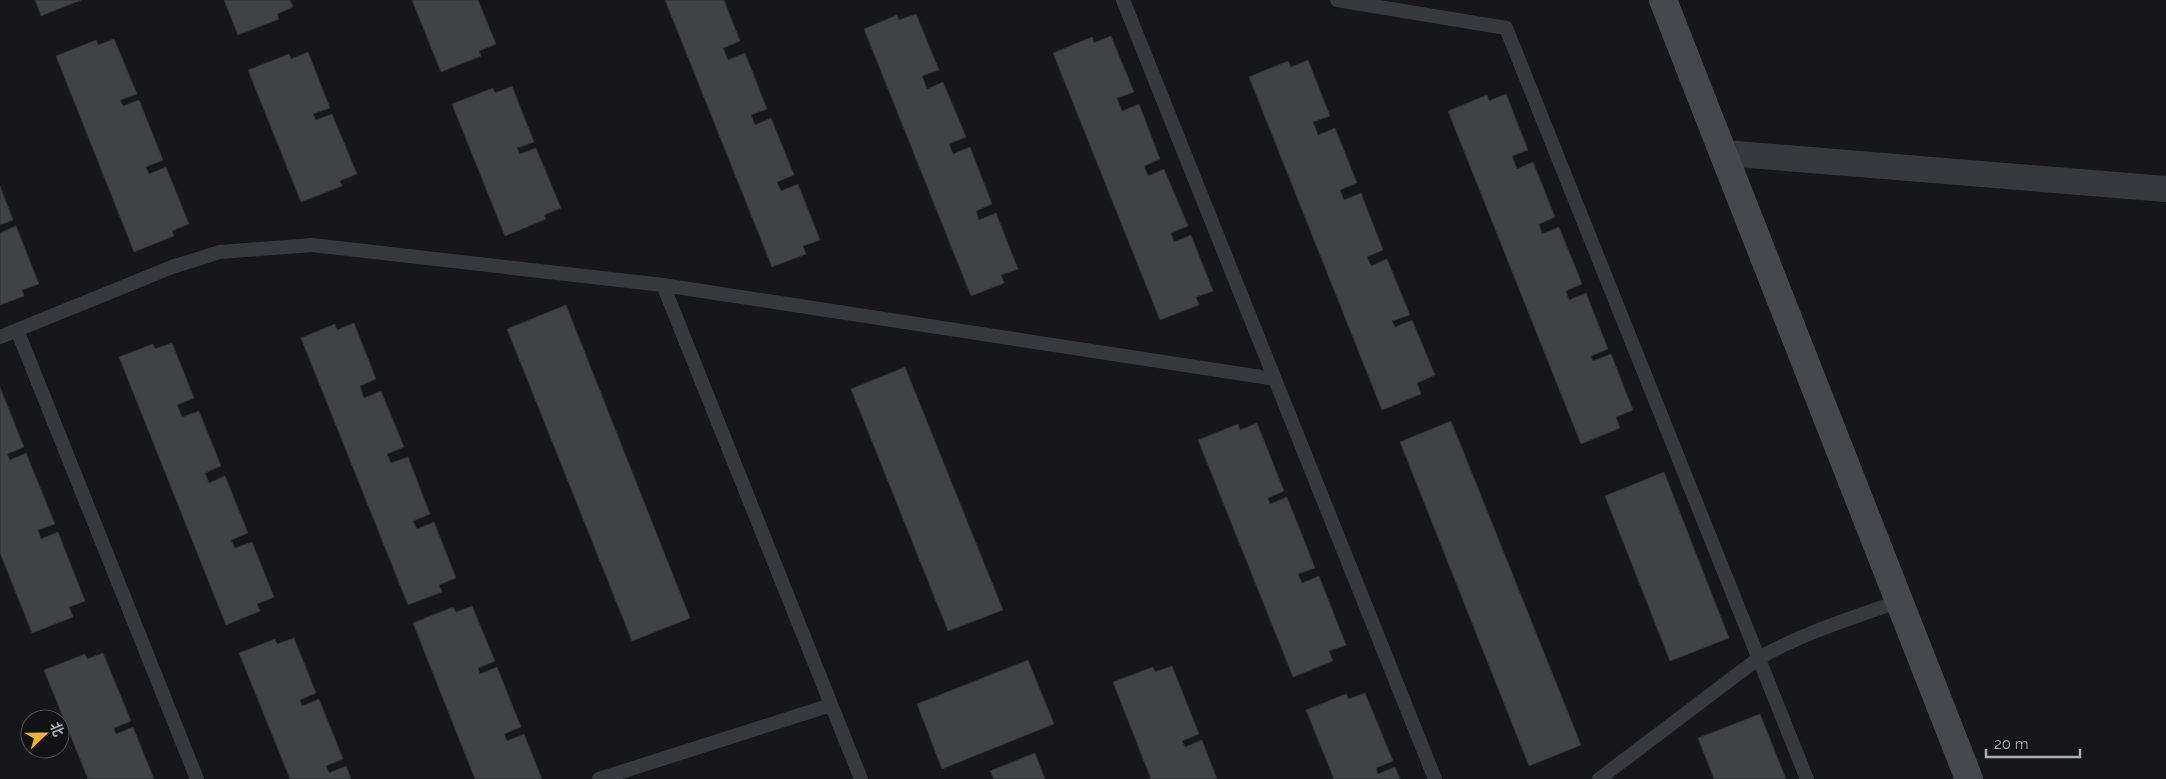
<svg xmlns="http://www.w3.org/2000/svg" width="2166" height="779" viewBox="0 0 2166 779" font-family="Raleway,'Noto Sans SC',sans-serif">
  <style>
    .building { fill: #414246; stroke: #313135 }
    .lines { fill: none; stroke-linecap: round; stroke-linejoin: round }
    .lane { stroke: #38393e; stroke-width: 14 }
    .street { stroke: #38393e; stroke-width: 26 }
    .secondary { stroke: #46484e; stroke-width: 28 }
  </style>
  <rect width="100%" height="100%" fill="#171719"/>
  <path class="building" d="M35,0H81L41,16Z
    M224,0H290L293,7L277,14L279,19L238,35Z
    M412,0H478L496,44L479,51L481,56L441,72Z
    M665,0H724L740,41L723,48L728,60L745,53L767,109L751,115L755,125L771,118L794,175L777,182L781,191L798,184L820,240L803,246L806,254L772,267Z
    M916,14L939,70L922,76L927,89L943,82L966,137L949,144L953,154L970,147L992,204L976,211L979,220L996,213L1018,269L1001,275L1004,283L971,296L864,29L897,15L899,20Z
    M1111,36L1134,92L1117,98L1122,111L1139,104L1160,159L1144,166L1148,176L1164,169L1188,226L1171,233L1174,242L1191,235L1213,291L1196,297L1199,305L1160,320L1053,53L1092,37L1094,43Z
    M114,39L137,94L120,100L123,106L139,100L163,160L146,167L149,174L166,167L189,224L172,231L174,236L134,252L56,56L96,40L98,45Z
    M308,52L330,108L313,114L316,120L332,114L357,174L340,181L342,186L301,202L248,70L289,54L291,59Z
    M1308,60L1330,116L1313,122L1318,135L1335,128L1357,183L1340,190L1344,200L1361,193L1383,250L1367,257L1371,266L1387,259L1410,315L1392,321L1395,327L1412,320L1435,375L1417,383L1421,394L1382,410L1249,77L1288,61L1291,67Z
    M512,86L534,142L517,148L520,154L536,148L561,208L544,215L546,219L505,236L452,104L493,88L495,93Z
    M1506,94L1528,150L1512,156L1517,169L1533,162L1555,217L1539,224L1542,234L1559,227L1582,284L1566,291L1569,300L1586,293L1608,349L1591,356L1593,361L1611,354L1633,410L1616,417L1620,428L1581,444L1448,111L1487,95L1489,101Z
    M0,186L13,220L0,225Z
    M16,226L39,284L22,290L24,296L0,305V233Z
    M566,305L690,618L632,641L507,329Z
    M354,323L376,379L360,386L364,398L381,391L404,447L387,454L391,463L408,457L430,514L413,521L417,529L434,522L456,578L439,585L442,592L408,605L301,338L335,324L337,330Z
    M172,343L194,398L177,405L182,417L199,411L221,466L205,473L209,483L225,476L248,533L231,540L235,548L252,542L274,597L257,604L260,611L226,625L119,357L153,344L155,349Z
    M905,367L1003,610L948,631L851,389Z
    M0,387L24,447L7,454L10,460L26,453L55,524L38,530L41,539L58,532L85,601L69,607L73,617L32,633L0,553Z
    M1451,421L1581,745L1529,766L1400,442Z
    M1257,423L1284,491L1268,498L1270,504L1287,497L1315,568L1298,574L1302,583L1319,576L1346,645L1329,651L1333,661L1293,677L1198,440L1238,424L1240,430Z
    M1664,472L1729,638L1670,661L1605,496Z
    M472,606L495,661L478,668L480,674L497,667L521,727L504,734L507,741L524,734L542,779H475L413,623L453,607L456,612Z
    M294,638L316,693L300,700L302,706L319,699L343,759L326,766L329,773L346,766L351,779H290L239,653L275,639L277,644Z
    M103,653L131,721L114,728L116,734L133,727L154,779H88L44,670L85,654L87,659Z
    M1028,660L1054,724L942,769L917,704Z
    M1172,666L1199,734L1182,741L1185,747L1202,740L1217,779H1151L1113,682L1153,667L1155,672Z
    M1365,693L1393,761L1376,768L1378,774L1395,767L1400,779H1334L1306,710L1346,694L1349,699Z
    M1760,714L1786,779H1714L1698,738Z
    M1035,753L1045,779H994L990,771Z"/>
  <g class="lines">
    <path class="lane" d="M1123,0L1435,779
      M1337,0L1506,28L1807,779
      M663,285L861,779
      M17,330L172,267L220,252L312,245L663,285L1275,379
      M0,337L17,330L197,779
      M599,779L831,705
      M1599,779L1759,658C1803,633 1852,618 1900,601"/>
    <path class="street" d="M1724,153L2166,189"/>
    <path class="secondary" d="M1663,0L1969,779"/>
  </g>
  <g transform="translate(45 734) rotate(68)"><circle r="24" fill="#121214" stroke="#4e5056"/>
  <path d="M0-4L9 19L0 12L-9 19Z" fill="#efb038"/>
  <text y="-8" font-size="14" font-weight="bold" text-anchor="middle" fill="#a9aeb8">北</text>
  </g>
  <path d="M1986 749v8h94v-8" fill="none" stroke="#a9aeb8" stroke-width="2.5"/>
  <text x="1994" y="749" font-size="15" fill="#a9aeb8" stroke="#121214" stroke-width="4" paint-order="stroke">20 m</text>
</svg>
